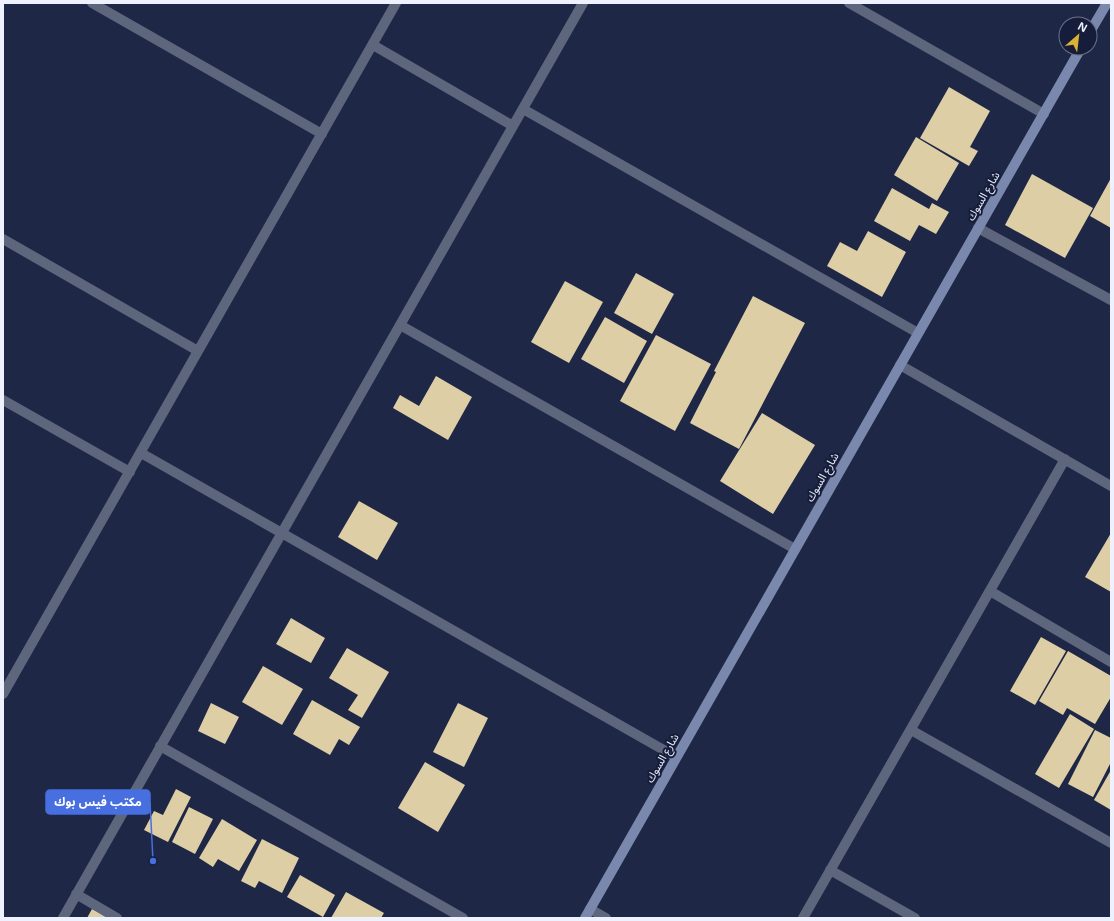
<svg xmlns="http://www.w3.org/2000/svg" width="1114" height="921" viewBox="0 0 1114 921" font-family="'Noto Sans','Noto Sans Arabic',sans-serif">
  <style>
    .building { fill: #decea6 }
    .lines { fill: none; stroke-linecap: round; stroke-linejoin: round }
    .street { stroke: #5e667d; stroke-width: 10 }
    .secondary { stroke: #7b88ad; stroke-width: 10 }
    .labels { text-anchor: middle; stroke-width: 4; stroke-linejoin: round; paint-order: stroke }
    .street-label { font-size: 11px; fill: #eef2fe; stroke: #151d3a }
    .leader { fill: none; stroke: #476fe0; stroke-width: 1.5 }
    .callout-dot { fill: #476fe0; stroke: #151d3a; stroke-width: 1.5 }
    .callout { fill: #476fe0; stroke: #476fe0; stroke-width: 1.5 }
    .callout-label { font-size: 12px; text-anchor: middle; font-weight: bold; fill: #fff }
  </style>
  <rect width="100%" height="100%" fill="#1e2745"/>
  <path class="building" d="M949,87L990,111L970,147L978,151L969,166L920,138Z
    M916,137L959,163L937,201L894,175Z
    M1032,174L1093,208L1065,258L1005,225Z
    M1111,178V228L1090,216Z
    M892,188L929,209L932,203L949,212L936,234L919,225L910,241L874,221Z
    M868,231L906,252L882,297L827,266L840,242L857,251Z
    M636,273L674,294L652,334L614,313Z
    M565,281L603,302L569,363L531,342Z
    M753,296L805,323L739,449L690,423L716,372L714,371Z
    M605,317L647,341L624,383L581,359Z
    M656,335L711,364L675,431L620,401Z
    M436,376L472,397L448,440L393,408L400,395L419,406Z
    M762,413L815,445L773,514L720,481Z
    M359,501L398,523L377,560L338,537Z
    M1111,533V592L1085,577Z
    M291,618L325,638L311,663L276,644Z
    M1041,637L1066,651L1035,705L1010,691Z
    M347,648L389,672L362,718L348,710L358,695L329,678Z
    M1068,651L1111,676V697L1095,724L1067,708L1063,715L1039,701Z
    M263,666L303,689L282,725L242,702Z
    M312,700L360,727L349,745L339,739L330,755L293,734Z
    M211,703L239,717L225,744L198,731Z
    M458,703L488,718L464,767L433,752Z
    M1070,714L1094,729L1059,788L1035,774Z
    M1095,730L1111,738V762L1093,797L1068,784Z
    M425,762L465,785L438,832L398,808Z
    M1111,770V810L1094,800Z
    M176,789L191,797L168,842L144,830L154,811L163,815Z
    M189,807L213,819L195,854L172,842Z
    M222,819L257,840L239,871L218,859L213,867L199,858Z
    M262,839L299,858L282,893L259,881L255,888L241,881Z
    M300,875L335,895L323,917L287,897Z
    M346,892L384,913L381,918H331Z
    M92,909L110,918H87Z"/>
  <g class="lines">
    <path class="street" d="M92,3L322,134
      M849,3L1044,114
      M373,45L513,126
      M523,109L918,333
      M978,228L1111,300
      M3,239L198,351
      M400,325L795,549
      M900,365L1111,486
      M3,400L130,472
      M141,453L676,757
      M990,591L1111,662
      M3,694L396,3
      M911,730L1111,843
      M160,746L463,918
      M830,870L915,918
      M76,894L117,918
      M590,909L606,918
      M63,918L583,3
      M803,918L1065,459"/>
    <path class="secondary" d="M1090,32L1107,3
      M585,918L1081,48"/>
  </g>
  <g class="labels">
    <g class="street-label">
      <text transform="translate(983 196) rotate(-60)" y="4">شارع السوك</text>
      <text transform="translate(822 477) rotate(-60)" y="4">شارع السوك</text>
      <text transform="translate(662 758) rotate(-60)" y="4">شارع السوك</text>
    </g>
  </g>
  <path class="leader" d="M153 861L150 802"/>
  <circle class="callout-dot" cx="153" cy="861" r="4"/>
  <rect class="callout" x="46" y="790" width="104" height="24" rx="4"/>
  <g class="callout-label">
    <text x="98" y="806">مكتب فيس بوك</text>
  </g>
  <rect width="1114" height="921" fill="none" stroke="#eef2fe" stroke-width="8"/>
  <g transform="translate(1078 36) rotate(28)"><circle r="19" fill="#151d3a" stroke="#6c7288"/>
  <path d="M0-3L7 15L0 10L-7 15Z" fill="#dcb233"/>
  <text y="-6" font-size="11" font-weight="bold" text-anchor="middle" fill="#eef2fe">N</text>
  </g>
</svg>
